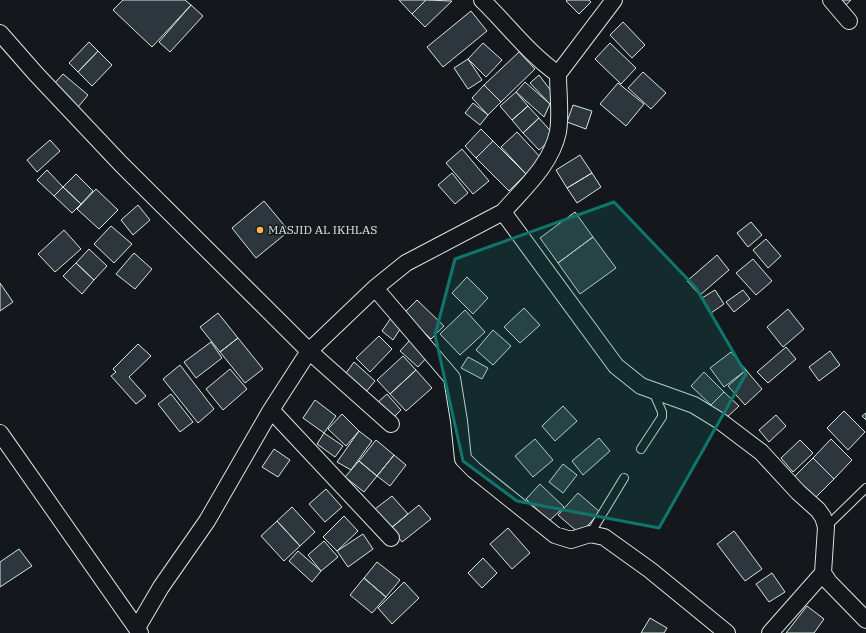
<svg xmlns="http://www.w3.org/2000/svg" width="866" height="633" viewBox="0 0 866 633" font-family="'IBM Plex Serif',serif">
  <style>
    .building { fill: #2c363c; stroke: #d8e6dc }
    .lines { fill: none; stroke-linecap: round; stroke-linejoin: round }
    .service-casing { stroke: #d8e6dc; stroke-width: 10 }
    .minor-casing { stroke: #d8e6dc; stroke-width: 18 }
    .service { stroke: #14181c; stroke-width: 8 }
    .minor { stroke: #14181c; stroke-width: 16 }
    .marked { fill: #0f766e; fill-opacity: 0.2; stroke: #0f766e; stroke-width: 3; stroke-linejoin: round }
    .poi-dot { fill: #ffb74d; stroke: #14181c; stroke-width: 1.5 }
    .labels { text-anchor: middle; stroke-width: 3; stroke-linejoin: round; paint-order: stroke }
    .poi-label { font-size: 12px; fill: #d8e6dc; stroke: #14181c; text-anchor: start }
  </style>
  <rect width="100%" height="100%" fill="#14181c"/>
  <path class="building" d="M123,0H185L191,5L152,47L113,10Z
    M399,0H426L412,14Z
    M426,0L452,1L425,27L412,14Z
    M567,0H589L591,2L579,14L566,1Z
    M839,0H851L845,6Z
    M191,5L203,16L170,52L159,42Z
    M471,11L487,31L443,67L427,47Z
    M623,22L645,45L632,58L610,35Z
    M89,42L98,51L78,72L69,63Z
    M483,43L502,60L486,77L468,59Z
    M610,43L636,68L621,84L595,59Z
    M98,51L112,65L92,86L78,72Z
    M519,52L535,69L501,102L484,85Z
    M468,59L482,80L468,89L454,68Z
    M643,72L666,93L651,109L628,88Z
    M63,74L88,95L78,107L52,86Z
    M539,75L555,96L550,104L530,83Z
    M525,82L550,104L544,117L516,92Z
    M618,83L644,104L626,126L600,104Z
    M484,85L501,102L488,115L472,98Z
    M516,92L528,106L512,120L500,106Z
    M473,103L488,115L480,125L465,113Z
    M573,105L592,111L586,129L567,122Z
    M528,106L539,118L523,133L512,120Z
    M539,118L555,136L539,150L523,133Z
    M481,129L493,141L476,158L465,146Z
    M517,132L542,159L526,174L501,147Z
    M50,140L60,151L37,172L27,160Z
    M493,141L526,174L509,191L476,158Z
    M462,149L489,181L473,194L446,163Z
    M580,155L592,173L567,188L556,170Z
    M47,170L63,187L54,196L37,180Z
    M452,173L468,193L455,204L438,185Z
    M592,173L601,187L577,203L567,188Z
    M76,174L93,191L81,204L63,187Z
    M63,187L81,204L72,213L54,196Z
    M96,189L118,210L99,229L77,209Z
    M264,201L289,231L256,258L232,228Z
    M138,205L150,220L133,235L121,220Z
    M575,212L593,237L558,263L540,238Z
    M751,222L762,235L748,247L737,233Z
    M111,226L132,244L114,263L94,244Z
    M64,230L81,249L55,272L38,254Z
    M593,237L616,268L580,294L558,263Z
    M766,239L781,256L768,268L753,250Z
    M89,249L107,266L94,280L76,263Z
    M134,253L152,269L135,289L116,274Z
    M717,255L729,270L700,295L687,281Z
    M753,259L772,281L756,295L736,273Z
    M76,263L94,280L82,294L63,276Z
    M467,277L488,298L473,314L452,293Z
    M0,283L13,302L0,311Z
    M715,290L724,304L711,313L702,298Z
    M743,290L750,299L734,312L726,302Z
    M417,300L444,326L431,339L404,313Z
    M524,308L540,325L520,343L504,327Z
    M788,309L804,329L783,347L767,327Z
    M465,310L485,332L460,355L440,334Z
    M218,313L238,338L220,352L200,327Z
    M393,315L404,323L393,340L382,331Z
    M493,330L511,346L493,365L476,350Z
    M379,336L392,349L370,372L356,358Z
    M238,338L263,369L245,383L220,352Z
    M411,339L429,355L418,367L400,351Z
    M211,342L222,358L196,378L184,362Z
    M138,344L151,356L129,377L146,396L136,404L111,376L116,372L113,369Z
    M786,347L796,359L768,383L757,372Z
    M830,351L840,365L819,381L809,367Z
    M731,352L746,370L724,387L710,368Z
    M403,356L416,370L390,394L377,380Z
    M468,357L488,368L482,379L461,368Z
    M354,362L375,381L365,393L344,376Z
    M180,365L214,409L198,423L163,379Z
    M230,369L247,389L223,410L206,389Z
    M416,370L432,388L406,411L390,394Z
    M746,370L762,389L745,405L728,386Z
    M704,372L724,392L711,405L691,386Z
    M724,392L739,406L725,419L711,405Z
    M171,394L193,422L180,432L158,404Z
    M387,394L401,410L393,418L378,402Z
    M315,400L336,416L324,433L303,418Z
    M563,406L577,421L555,441L542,426Z
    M844,411L865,432L848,450L827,428Z
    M866,413V420L862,416Z
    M342,414L359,431L346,446L328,429Z
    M776,415L786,426L769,442L759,430Z
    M359,431L372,441L351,470L337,462Z
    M324,433L343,446L335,457L317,444Z
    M599,438L610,451L583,475L572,461Z
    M535,439L553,460L533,477L515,456Z
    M831,439L852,460L834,479L813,458Z
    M376,440L394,455L377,476L359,461Z
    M800,440L813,453L793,472L781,458Z
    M274,449L290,460L278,477L262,467Z
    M394,455L406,465L390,486L377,476Z
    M813,458L834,479L815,498L794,477Z
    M359,461L377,476L364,492L345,477Z
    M563,464L577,475L563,493L549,482Z
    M540,484L564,507L549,521L526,499Z
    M326,489L342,507L325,522L309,504Z
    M578,493L600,512L580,534L558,515Z
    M392,496L408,514L391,528L375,509Z
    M419,505L431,519L402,542L391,528Z
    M292,507L315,532L300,546L277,521Z
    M344,516L358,531L337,551L323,537Z
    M277,521L300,546L284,561L261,536Z
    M508,528L530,553L512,569L490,544Z
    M734,531L762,569L745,581L717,544Z
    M363,534L373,549L348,567L337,551Z
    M324,541L338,557L321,571L308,555Z
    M19,549L32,566L0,587V562Z
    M298,551L321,571L312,582L289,561Z
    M483,558L497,573L482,588L468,573Z
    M377,562L400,580L386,597L364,578Z
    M772,573L785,592L769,602L756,584Z
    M364,578L386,597L372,613L350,595Z
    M404,582L419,598L392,624L378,608Z
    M807,606L824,619L814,633H786Z
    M650,618L667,628L664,633H641Z"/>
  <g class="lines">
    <defs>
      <path id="service" d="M641,449L662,417V412L653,391
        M826,527L866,488
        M590,534L624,478"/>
      <path id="minor" d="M482,0C507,24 529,54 558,74C558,93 561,114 558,132C551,165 524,188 503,212
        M831,0L849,21
        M0,33L36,74L121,164L309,351L391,424
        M558,74L614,0
        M375,288L452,378L459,421L463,459L474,470L555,535L571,540L590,534L604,537L650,570L727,633
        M271,410L391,538
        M0,433L140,633
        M137,628L161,587L207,521L271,410L309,351L375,288L406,263L503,212L616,366L641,386L694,405L720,421L761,452L798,492L818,510L823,517L826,527L823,573L829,582L866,620
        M770,633L823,573"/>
    </defs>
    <use href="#service" class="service-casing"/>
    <use href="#minor" class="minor-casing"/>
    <use href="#service" class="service"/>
    <use href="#minor" class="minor"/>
  </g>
  <path class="marked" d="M614,202L696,288L746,374L659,528L517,501L463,461L435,335L455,259Z"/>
  <circle class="poi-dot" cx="260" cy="230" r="4"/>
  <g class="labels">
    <g class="poi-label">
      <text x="268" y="234">MASJID AL IKHLAS</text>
    </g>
  </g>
</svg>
